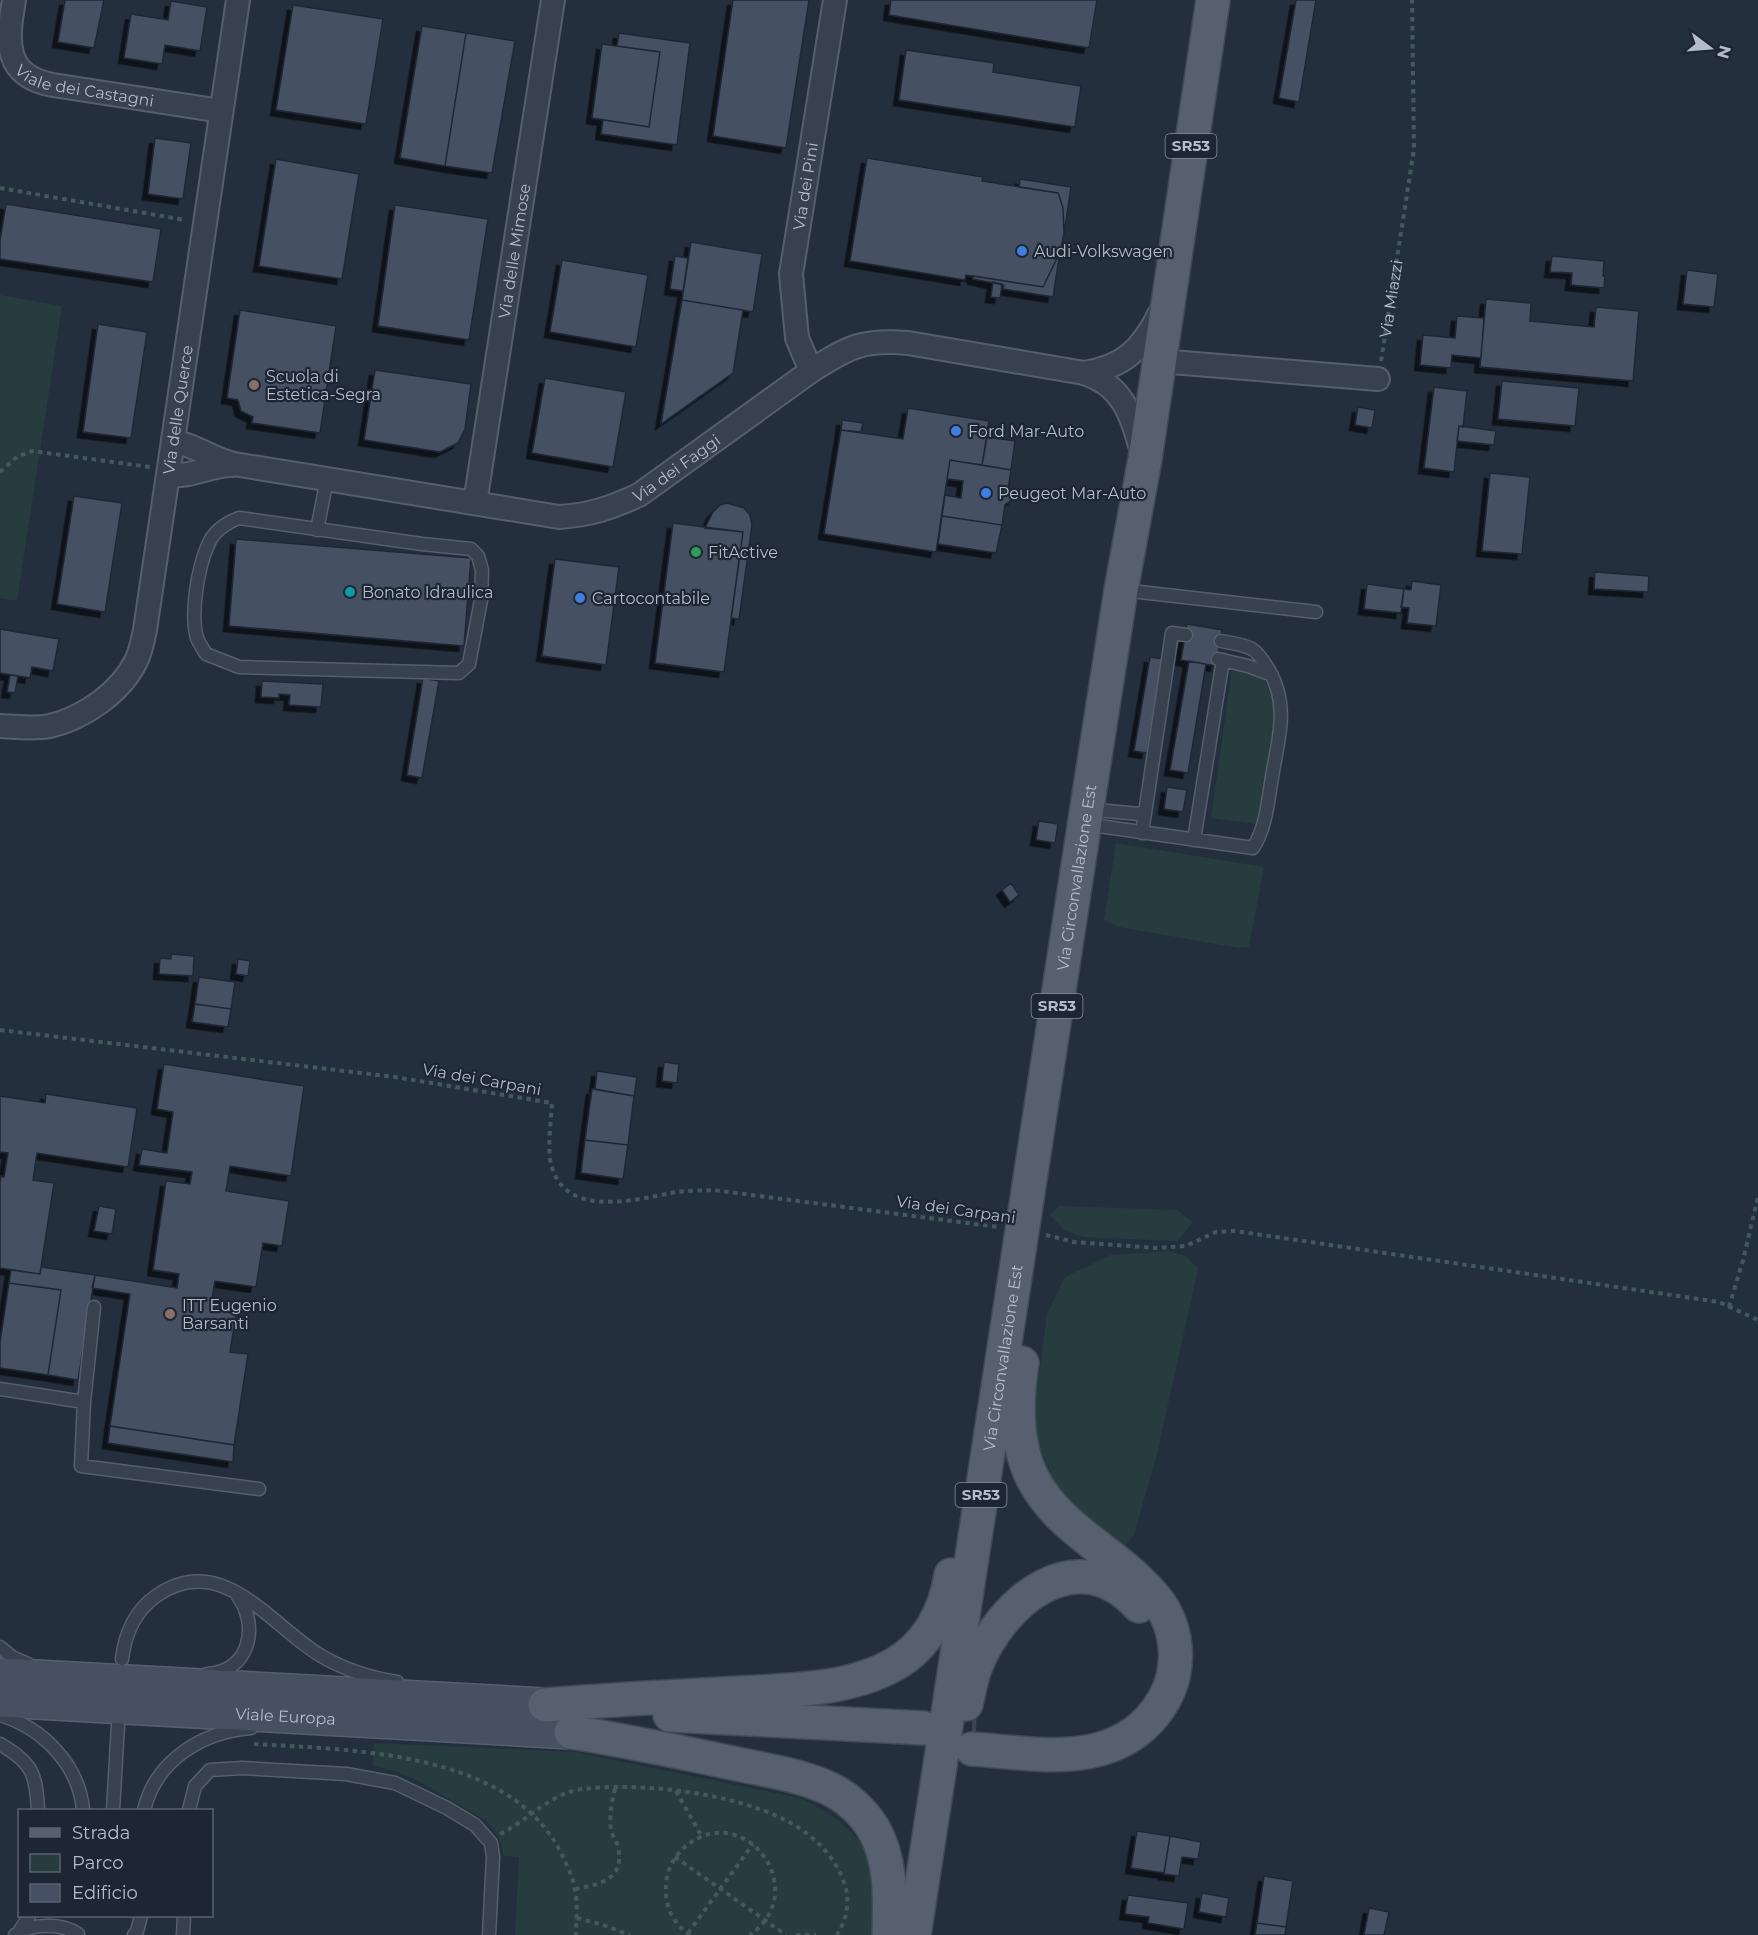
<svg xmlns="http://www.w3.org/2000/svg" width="1758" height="1935" viewBox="0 0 1758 1935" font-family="Montserrat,sans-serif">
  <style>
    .green { fill: #263c3f }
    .building { fill: #455162; stroke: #1f2835; stroke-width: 1.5; filter: url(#shadow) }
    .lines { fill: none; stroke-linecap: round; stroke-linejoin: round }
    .primary-tunnel { stroke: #3a4453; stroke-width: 33; stroke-dasharray: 33 16; stroke-linecap: butt }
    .lane-casing { stroke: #565f6c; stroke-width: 15 }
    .street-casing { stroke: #565f6c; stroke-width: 26 }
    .secondary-casing { stroke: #565f6c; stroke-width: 36 }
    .primary-casing { stroke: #414a57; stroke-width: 36 }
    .path { stroke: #44595c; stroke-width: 4; stroke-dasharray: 4.5 4.5; stroke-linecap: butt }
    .lane { stroke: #38414e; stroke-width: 12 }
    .street { stroke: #38414e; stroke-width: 22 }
    .secondary { stroke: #465061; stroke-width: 33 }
    .primary { stroke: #56606e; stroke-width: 33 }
    .shop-dot { fill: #3f7fe0; stroke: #1d2633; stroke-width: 2 }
    .education-dot { fill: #8d6e63; stroke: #1d2633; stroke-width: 2 }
    .leisure-dot { fill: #2e9e5b; stroke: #1d2633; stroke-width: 2 }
    .culture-dot { fill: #0f9aa8; stroke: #1d2633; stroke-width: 2 }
    .labels { text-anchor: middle; stroke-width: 4.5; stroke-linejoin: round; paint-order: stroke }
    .shield { fill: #1d2633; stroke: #878f9c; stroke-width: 1.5 }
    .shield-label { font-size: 15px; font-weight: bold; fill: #b4bcc9 }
    .street-label { font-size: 16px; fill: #b4bcc9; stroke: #1d2633 }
    .poi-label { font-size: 16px; fill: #b4bcc9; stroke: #1d2633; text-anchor: start }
  </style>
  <defs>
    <filter id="shadow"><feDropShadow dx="-5.5" dy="5.5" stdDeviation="0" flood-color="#0009"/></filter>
  </defs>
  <rect width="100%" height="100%" fill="#242f3e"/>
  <path class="green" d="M0,295L62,306L17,601L0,598Z
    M1232,669C1247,672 1264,674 1272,690C1282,711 1264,800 1256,824L1211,818Z
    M1116,843L1264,867L1249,947L1239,948L1119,927L1104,920Z
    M1059,1206L1177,1210L1193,1222L1177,1241L1083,1237L1063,1229L1050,1215Z
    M1168,1251L1186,1256L1198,1269L1157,1454L1134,1535L1125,1546L1110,1544L1066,1508L1032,1430L1047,1314L1065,1277L1111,1255Z
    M374,1743L574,1752L800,1798C830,1813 861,1831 871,1866C876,1882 875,1917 877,1935H515L519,1857L504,1856L499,1837L487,1821L420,1782L395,1771L373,1766Z"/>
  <path class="building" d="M65,0H104L94,48L58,42Z
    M733,0H809L786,148L713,136Z
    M891,0H1097L1089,48L889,15Z
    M1296,0H1316L1299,102L1279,98Z
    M171,1L207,7L200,51L165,45L162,64L124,58L131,14L168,20Z
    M293,5L383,19L366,124L276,110Z
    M422,26L466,33L445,166L400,158Z
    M466,33L515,41L492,173L445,166Z
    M619,33L690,43L677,145L601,134L603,120L649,127L660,52L617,46Z
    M602,44L660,52L649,127L592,118Z
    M906,50L994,63L993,72L1081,86L1075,127L899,100Z
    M155,138L191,143L183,199L148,194Z
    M867,158L983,177L982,181L1058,193L1063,208L1064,234L1060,252L1043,287L966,275L965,280L850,261Z
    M276,159L359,174L342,279L259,266Z
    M1020,179L1071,187L1064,234L1063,208L1058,193L1019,187Z
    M6,204L161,229L153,282L0,259V241Z
    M395,205L488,219L469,340L378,326Z
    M691,242L762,254L753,312L682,300Z
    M1060,252L1053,297L1003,289L1004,285L973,279V276L1043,287Z
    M675,256L688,258L683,291L670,289Z
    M1552,256L1604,261L1603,276H1605L1604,288L1571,285L1572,273L1550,272Z
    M562,260L648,275L636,347L550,332Z
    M1687,270L1718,274L1714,307L1683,304Z
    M993,282L1002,284L1000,298L991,297Z
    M1486,299L1531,303L1530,321L1594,327L1596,307L1639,311L1633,381L1480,367Z
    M682,300L743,310L733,373L661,424Z
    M240,310L336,326L320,433L252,423L253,417L241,411L238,400L227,398Z
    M1457,316L1484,318L1481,358L1452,355L1451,368L1420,365L1423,335L1455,338Z
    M98,324L147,332L131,438L83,432Z
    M375,370L471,384L465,429L458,443L440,452L364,440Z
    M545,378L626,392L613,467L532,453Z
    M1502,381L1579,388L1575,426L1498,419Z
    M1434,387L1467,391L1463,427L1459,426L1454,472L1424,468Z
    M1358,407L1375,410L1372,428L1355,425Z
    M908,408L989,421L982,465L950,460L936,552L824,534L841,430L903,439Z
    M842,420L863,423L861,432L841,430Z
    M1459,426L1496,431L1494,445L1457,441Z
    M987,437L1015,441L1011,470L982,465Z
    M950,460L1011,470L1008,490L1014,498L1005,505L1002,525L942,516L945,495L961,498L963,481L947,479Z
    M1490,473L1530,477L1522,554L1482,551Z
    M74,496L122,503L105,612L57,604Z
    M727,503L744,508L750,515L752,525L739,619L731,618L743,532L705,528L713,512L720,505Z
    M942,516L1002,525L996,553L938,544Z
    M673,523L743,532L724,672L655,663Z
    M236,539L471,558L464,646L229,626Z
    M555,559L619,567L606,665L542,656Z
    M1595,572L1649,576L1648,592L1594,589Z
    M1412,581L1441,585L1436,626L1407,623L1409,608L1401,607L1404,589L1411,590Z
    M1367,584L1404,589L1401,613L1364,609Z
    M1187,624L1222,630L1216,666L1181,660Z
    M0,629L59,639L53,671L32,667L30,678L0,673Z
    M1150,657L1163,659L1147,753L1134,751Z
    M1189,661L1206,664L1188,773L1170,770Z
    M10,675L18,676L15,693L7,692Z
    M423,678L439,681L422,778L407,775Z
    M262,681L323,684L321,707L289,705L290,695L279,694V698L261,697Z
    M1167,787L1187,790L1183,812L1164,809Z
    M1039,821L1058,824L1055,843L1036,840Z
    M1011,883L1019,895L1010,902L1002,890Z
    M171,954L194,956L193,976L159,974L160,958L171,959Z
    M238,959L250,961L248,976L236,974Z
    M199,977L235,982L231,1009L195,1004Z
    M195,1004L231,1009L228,1027L192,1022Z
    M664,1062L679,1064L677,1083L662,1081Z
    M164,1064L304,1086L291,1176L230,1166L226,1191L289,1201L282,1246L263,1243L256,1287L215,1281L211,1304L237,1308L230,1352L248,1354L234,1445L110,1426L130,1294L92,1288L95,1275L177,1288L179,1274L153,1270L166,1181L190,1184L192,1172L139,1165L142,1149L167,1153L173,1112L157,1109Z
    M597,1071L637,1077L634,1096L595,1089Z
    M592,1089L634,1096L628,1145L585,1140Z
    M46,1094L137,1108L128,1167L37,1153L33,1180L54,1183L40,1274L0,1268V1183L1,1176L4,1177L8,1153L0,1152V1096L45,1103Z
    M585,1140L628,1145L623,1179L581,1173Z
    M99,1206L116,1209L112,1234L94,1231Z
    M41,1267L95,1275L78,1380L48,1375L61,1290L9,1283L11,1270L40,1274Z
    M9,1283L61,1290L48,1375L0,1368V1342Z
    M110,1426L234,1445L233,1462L108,1443Z
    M1137,1831L1170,1836L1164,1873L1131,1868Z
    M1170,1836L1201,1842L1198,1859L1182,1857L1179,1876L1164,1874Z
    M1264,1876L1293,1881L1286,1927L1257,1923Z
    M1202,1893L1229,1898L1226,1917L1199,1912Z
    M1128,1895L1188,1903L1184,1929L1148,1923L1149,1917L1125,1914Z
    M1369,1908L1389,1912L1384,1935H1364Z
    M1257,1923L1286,1927L1285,1935H1255Z"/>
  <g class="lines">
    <path class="primary-tunnel" d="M923,1728L976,1730"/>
    <defs>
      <path id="lane" d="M239,518L422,544L471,549L478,556L482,570L481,600L469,664L459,673L239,667L206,654C203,649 199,643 197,638C190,614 198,567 208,545C213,532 226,523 239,518Z
        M317,530L327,479
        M1122,590L1316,612
        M1218,659L1248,666L1272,675
        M1087,809L1139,814L1145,811
        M1085,824L1253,848C1266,828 1268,801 1272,777C1278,739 1290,707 1269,670C1264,663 1260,654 1252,649C1243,644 1231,643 1221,641
        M1142,833L1172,633L1186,635
        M1194,840L1223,660
        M0,1389L84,1402L81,1466L259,1489
        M84,1402L94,1307
        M0,1647L12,1657L28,1664
        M122,1659C125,1634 135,1611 156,1596C223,1549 272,1628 323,1657C346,1670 371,1678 397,1682
        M207,1674C250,1672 260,1625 237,1595
        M0,1715C43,1728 79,1765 83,1810
        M0,1744C33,1763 36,1774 38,1810
        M113,1810L118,1725
        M144,1810C156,1760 202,1732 251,1728
        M189,1810L195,1786L210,1770L242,1768L346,1774L395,1783L447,1808L475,1825L491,1843L493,1857L489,1935
        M19,1932L29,1916
        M15,1935C31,1923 61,1923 78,1934
        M134,1935L137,1931L141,1916
        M183,1935L184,1916"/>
      <g id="street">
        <path id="s2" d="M14,0C7,41 3,76 53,85L221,111"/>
        <path d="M1159,361L1378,379"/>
        <path id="s3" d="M811,371L797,338L791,274L835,0"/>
        <path d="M1084,373C1124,367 1142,349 1160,313"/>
        <path id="s4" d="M173,441C195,445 212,459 234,464L559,517C591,515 610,508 639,495L811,371C848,347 863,339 908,343L1084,373C1124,386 1131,415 1142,452"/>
        <path d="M168,475C191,478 209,465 232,465"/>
        <path id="s5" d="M475,503L553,0"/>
        <path id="s6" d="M0,726C17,727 34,729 50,726C84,718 121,692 136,661C141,651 143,640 145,630L238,0"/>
      </g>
      <g id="secondary">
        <path d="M0,1675L545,1705"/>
        <path id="s7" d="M0,1700L571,1732"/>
      </g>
      <g id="primary">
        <path d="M966,1704C969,1692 971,1679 975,1668C1001,1601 1077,1538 1139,1606"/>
        <path d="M545,1705C604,1700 663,1697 722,1694C778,1690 845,1693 895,1664C928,1645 945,1611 951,1575"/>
        <path d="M670,1715L923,1728"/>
        <path d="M571,1732C629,1741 685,1753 742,1765C771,1771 803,1776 830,1789C847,1797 863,1812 873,1828C892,1860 890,1899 889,1935"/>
        <path d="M972,1749C1032,1753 1103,1769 1149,1720C1160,1708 1169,1693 1173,1677C1179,1652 1174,1623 1159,1603C1123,1555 1061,1533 1033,1479C1015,1444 1016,1401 1022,1363"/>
        <path id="s8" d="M914,1935L1086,814L1121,590L1145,459L1213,0"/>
      </g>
    </defs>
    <use href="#lane" class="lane-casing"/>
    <use href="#street" class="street-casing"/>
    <use href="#secondary" class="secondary-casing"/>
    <use href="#primary" class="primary-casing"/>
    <g class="path">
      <path d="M0,188L185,220"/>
      <path id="s1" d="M1381,361L1414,149L1412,0"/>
      <path d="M0,472L17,457L32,451L150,467"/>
      <path d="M0,1030L395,1077L552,1103C551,1121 548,1141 550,1159C560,1219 631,1201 671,1193C685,1190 700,1191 713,1190L998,1227"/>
      <path d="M1046,1235L1074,1242L1157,1248L1186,1246L1216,1232L1235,1231L1719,1302L1758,1320"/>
      <path d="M1729,1307L1743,1260L1758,1197"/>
      <path d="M254,1744C353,1750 512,1751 562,1855C567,1866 573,1877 575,1889C578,1904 576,1920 576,1935"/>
      <path d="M676,1791L702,1837"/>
      <path d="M500,1834C529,1820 550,1793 583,1789C640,1782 732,1793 783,1819C808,1831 830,1850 841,1875C851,1896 849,1915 837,1935"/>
      <path d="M675,1857L786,1935"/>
      <path d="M575,1889C600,1884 625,1880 618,1847C617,1841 612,1836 611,1830C609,1816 612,1801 615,1788"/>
      <path d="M577,1918L603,1925L630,1935"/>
      <path d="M688,1933L753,1844"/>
      <path d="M690,1935C673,1924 664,1905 666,1884C667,1869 675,1855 687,1845C745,1800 813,1890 750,1935"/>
      <path d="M796,1935H816"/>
    </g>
    <use href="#lane" class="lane"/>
    <use href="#street" class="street"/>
    <use href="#secondary" class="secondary"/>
    <use href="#primary" class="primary"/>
  </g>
  <g class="shop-dot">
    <circle cx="1022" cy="251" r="6"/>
    <circle cx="956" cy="431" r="6"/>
    <circle cx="986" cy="493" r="6"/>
    <circle cx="580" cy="598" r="6"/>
  </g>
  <g class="education-dot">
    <circle cx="254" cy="385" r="6"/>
    <circle cx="170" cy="1314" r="6"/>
  </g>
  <circle class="leisure-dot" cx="696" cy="552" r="6"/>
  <circle class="culture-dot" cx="350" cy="592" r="6"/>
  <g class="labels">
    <g class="shield">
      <rect x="1165.5" y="134" width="51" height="24" rx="4.5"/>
      <rect x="1031.5" y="994" width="51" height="24" rx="4.5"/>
      <rect x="955.5" y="1483" width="51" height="24" rx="4.5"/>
    </g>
    <g class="shield-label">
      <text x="1191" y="151">SR53</text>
      <text x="1057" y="1011">SR53</text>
      <text x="981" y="1500">SR53</text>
    </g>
    <g class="street-label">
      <text dy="6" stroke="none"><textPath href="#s2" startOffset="140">Viale dei Castagni</textPath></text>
      <text dy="6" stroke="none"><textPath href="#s3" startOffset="189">Via dei Pini</textPath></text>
      <text dy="6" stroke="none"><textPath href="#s5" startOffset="255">Via delle Mimose</textPath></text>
      <text dy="6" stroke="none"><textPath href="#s1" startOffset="63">Via Miazzi</textPath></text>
      <text dy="6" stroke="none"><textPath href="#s6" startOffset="416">Via delle Querce</textPath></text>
      <text dy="6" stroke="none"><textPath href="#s4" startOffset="524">Via dei Faggi</textPath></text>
      <text dy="6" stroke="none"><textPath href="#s8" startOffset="1070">Via Circonvallazione Est</textPath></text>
      <text transform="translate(482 1079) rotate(10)" y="6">Via dei Carpani</text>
      <text transform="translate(956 1209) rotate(8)" y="6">Via dei Carpani</text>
      <text dy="6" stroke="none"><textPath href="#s8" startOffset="584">Via Circonvallazione Est</textPath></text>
      <text dy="6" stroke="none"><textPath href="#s7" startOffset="286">Viale Europa</textPath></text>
    </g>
    <g class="poi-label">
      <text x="1034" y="257">Audi-Volkswagen</text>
      <text x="266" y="382">Scuola di<tspan x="266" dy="18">Estetica-Segra</tspan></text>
      <text x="968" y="437">Ford Mar-Auto</text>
      <text x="998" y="499">Peugeot Mar-Auto</text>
      <text x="708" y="558">FitActive</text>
      <text x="362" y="598">Bonato Idraulica</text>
      <text x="592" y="604">Cartocontabile</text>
      <text x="182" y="1311">ITT Eugenio<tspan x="182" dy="18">Barsanti</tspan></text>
    </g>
  </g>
  <rect x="18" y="1809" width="195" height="108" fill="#1d2633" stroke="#59626f" stroke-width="1.5"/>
  <rect x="30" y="1828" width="30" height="9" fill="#56606e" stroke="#59626f" stroke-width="1.5"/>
  <text x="72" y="1839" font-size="18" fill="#b4bcc9">Strada</text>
  <rect x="30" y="1854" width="30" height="18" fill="#263c3f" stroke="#59626f" stroke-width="1.5"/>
  <text x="72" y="1869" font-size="18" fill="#b4bcc9">Parco</text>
  <rect x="30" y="1884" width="30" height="18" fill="#455162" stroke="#59626f" stroke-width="1.5"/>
  <text x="72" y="1899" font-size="18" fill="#b4bcc9">Edificio</text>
  <g transform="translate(1710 48) rotate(106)" stroke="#1d2633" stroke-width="4.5" paint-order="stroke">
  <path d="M0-4.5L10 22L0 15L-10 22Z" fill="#b4bcc9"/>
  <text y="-9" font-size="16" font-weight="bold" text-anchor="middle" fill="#b4bcc9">N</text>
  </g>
</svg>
